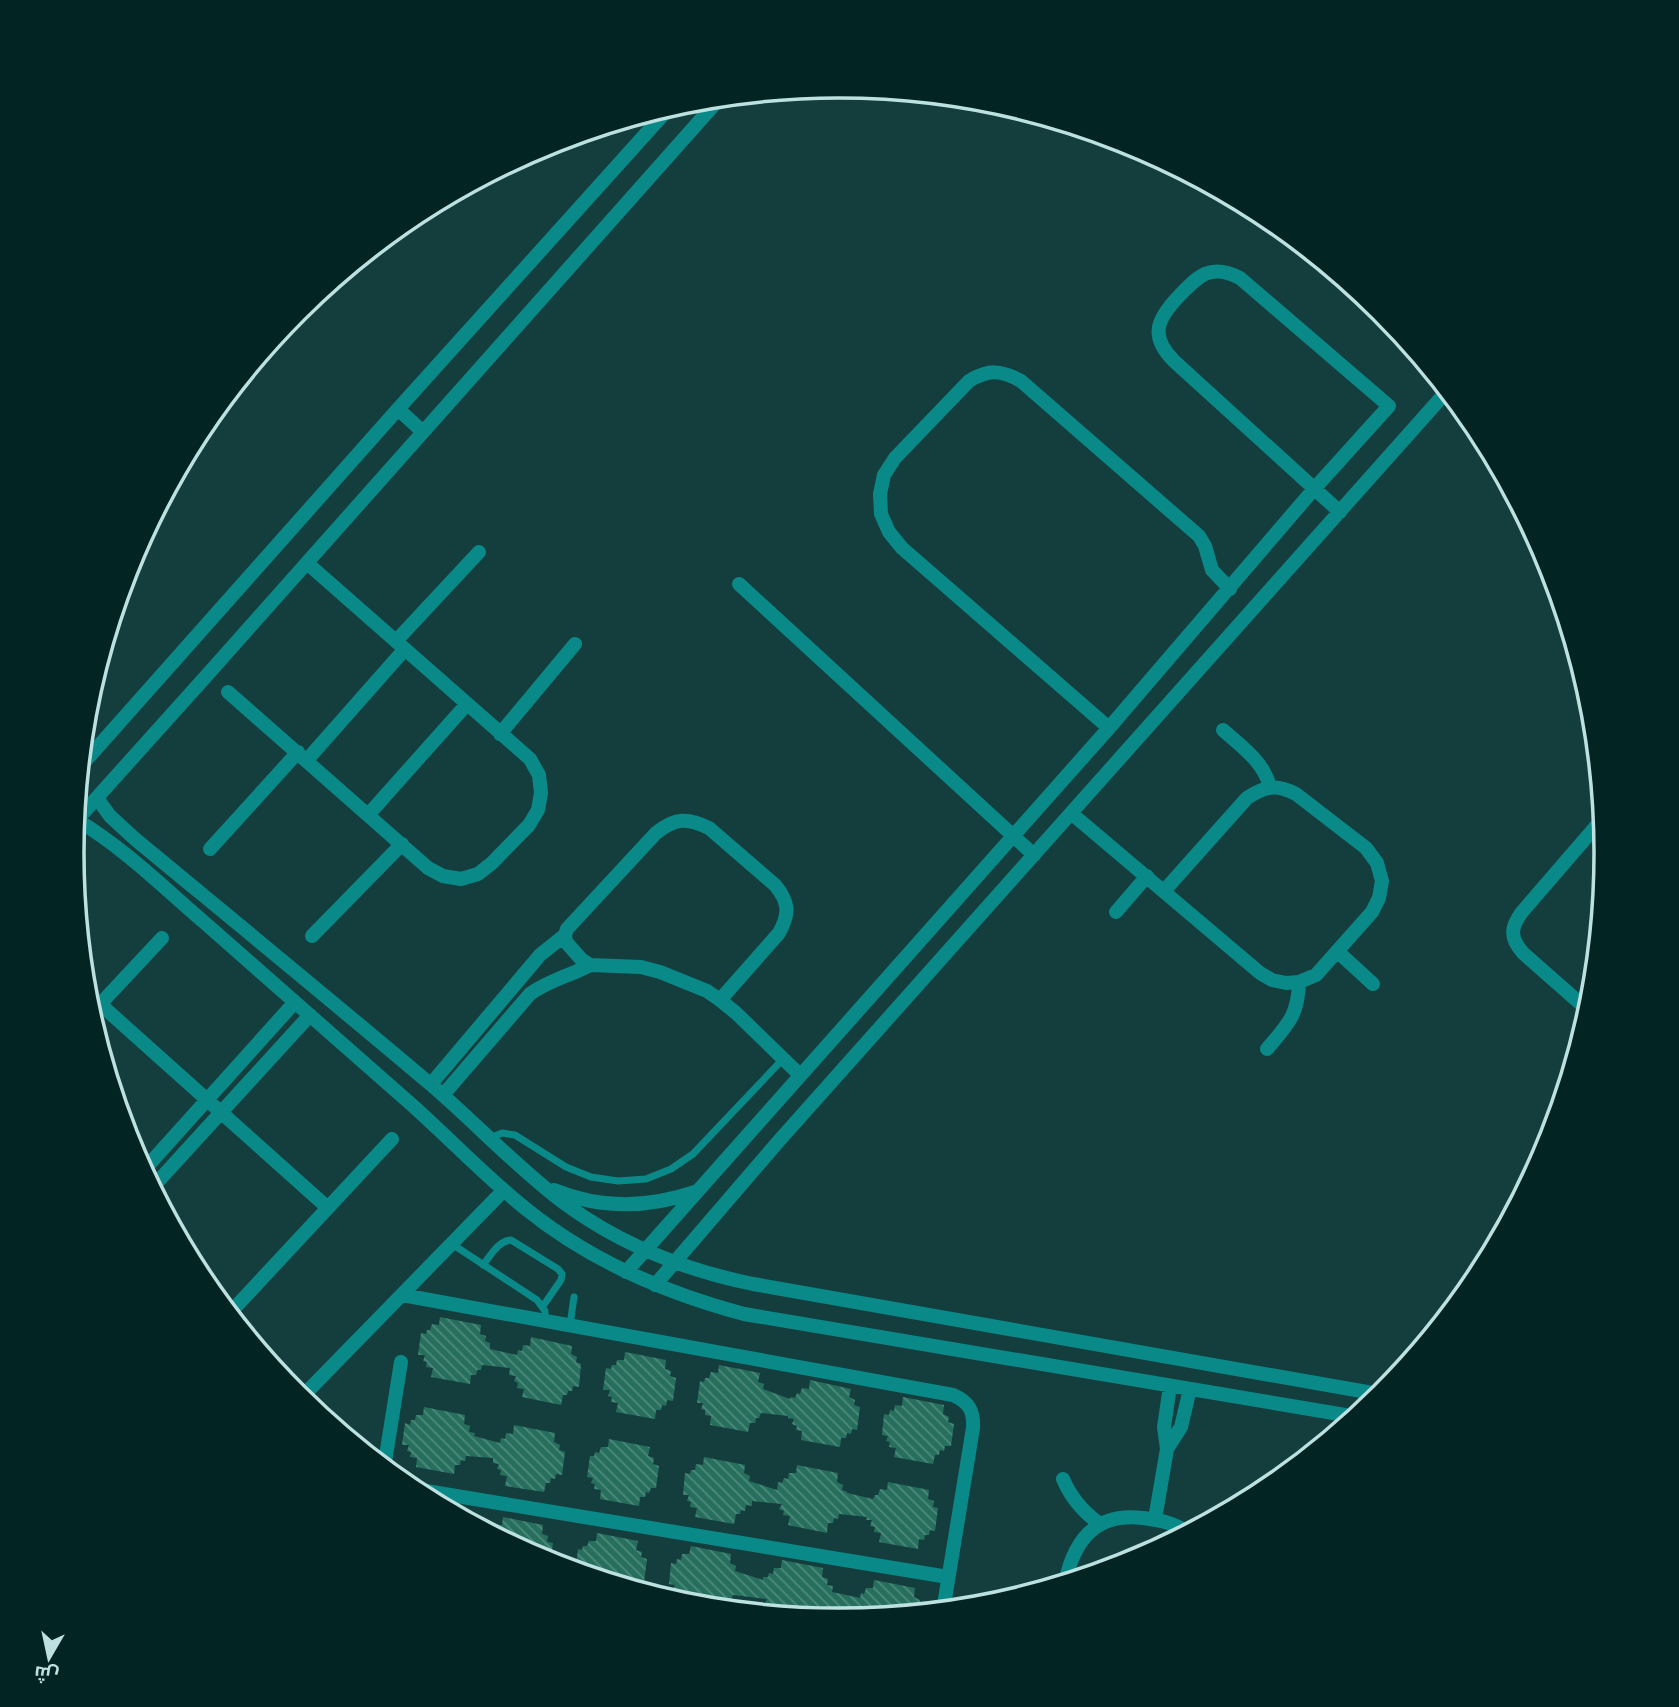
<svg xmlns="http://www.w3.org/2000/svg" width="1679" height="1707" viewBox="0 0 1679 1707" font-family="Manrope,Cairo,sans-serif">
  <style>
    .building { fill: url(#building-back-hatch) }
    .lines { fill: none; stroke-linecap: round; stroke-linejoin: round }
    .service { stroke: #098a89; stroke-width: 7 }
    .minor { stroke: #098a89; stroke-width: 14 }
    .tertiary { stroke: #098a89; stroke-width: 14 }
    .rim { fill: none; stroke: #bce1e0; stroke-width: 3.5 }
  </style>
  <defs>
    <pattern id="building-back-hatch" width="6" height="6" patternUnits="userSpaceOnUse" patternTransform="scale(1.75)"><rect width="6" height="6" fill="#276f5d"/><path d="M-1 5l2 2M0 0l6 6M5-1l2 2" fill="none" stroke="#4e8a7c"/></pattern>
  </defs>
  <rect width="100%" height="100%" fill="#143e3e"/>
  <path class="building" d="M440,1317L481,1325L480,1334L486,1336L485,1341L490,1343V1349L517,1355L518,1350L522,1351L523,1345L530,1346L531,1337L572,1346L571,1354L577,1357L576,1362L581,1364L579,1387L573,1386L572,1391H568L567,1395H563L561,1405L522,1397L524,1389L517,1388L518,1383L514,1381L516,1376L509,1375L510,1368L482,1365L481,1370H477L476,1375H471L470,1384L431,1377L433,1368L426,1367L427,1362L423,1361L425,1355H418L421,1333L426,1334L427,1330H430L432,1324L439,1325Z
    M625,1352L666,1360L665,1369L671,1371L670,1376L676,1378L673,1401L667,1400L666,1406L662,1405L661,1410H656L655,1419L616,1412L618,1403L611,1402L612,1397L608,1396L610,1390H603L606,1368L611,1369L612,1365H616L617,1360H624Z
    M719,1365L760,1373L758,1382L764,1384L763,1389L790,1399L791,1397L795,1398L797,1393L800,1394L802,1388L809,1389L810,1380L851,1389L849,1397L855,1400L854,1405L860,1407L857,1430L852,1429L851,1434L847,1433L846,1438H841L840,1447L801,1440L802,1431L796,1430L797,1426L792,1424L794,1419L788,1418V1416L761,1413L759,1418H756L755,1423H750L748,1432L710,1425L711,1416L705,1415V1410L701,1409L703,1403H697L700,1381L704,1382L705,1378H709L711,1372L718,1373Z
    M903,1397L944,1405L943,1414L949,1417L948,1422L954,1424L951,1446H945L944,1451L940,1450L939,1455H935L933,1464L894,1457L896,1448L889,1447L890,1442L886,1441L888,1436L882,1435L884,1414L889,1415L890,1410L894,1411L895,1405L902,1406Z
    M424,1407L465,1415L464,1424L470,1426L469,1432L475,1433L474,1436L500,1443L501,1438L505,1439L506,1433L513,1434L514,1425L555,1433L554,1442L560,1445L559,1450L565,1452L562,1475L556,1474L555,1479L551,1478L550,1483H546L544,1492L505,1486L507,1476L500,1475L501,1470L497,1469L499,1464L493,1463V1458L466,1456L465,1461L461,1460L460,1465H455L454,1474L416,1467L417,1458L410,1457L411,1452L407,1451L409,1445H402L405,1423L410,1425L411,1420H415L416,1415H423Z
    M609,1439L650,1447L648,1456L654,1458L653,1464L659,1466L656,1488H651L649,1493L646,1492L645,1497H640L639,1506L600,1499L601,1490L594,1489L595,1484L591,1483L593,1478L587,1477L590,1456H594L595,1452L599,1453L601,1447H608Z
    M704,1457L745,1465L744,1473L750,1476L749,1481L777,1490L778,1482L782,1483L784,1478L788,1479L789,1473H796L797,1465L838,1473L837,1482L843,1485L842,1490L847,1492V1493L873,1499L875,1495H878L880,1489L887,1490L888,1482L929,1490L928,1499L934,1501L933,1507L938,1508L935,1531L930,1530L929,1535H925L924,1540L919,1539L918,1549L879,1542L881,1533L874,1532L875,1527L870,1526L872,1520H866L867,1517L839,1514L838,1519L834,1518L833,1523H828L827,1533L788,1525L790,1516L783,1515L784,1511L779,1509L782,1504L752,1501V1506L746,1505L745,1511L741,1510L740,1514H736L734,1524L695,1517L697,1508L690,1507L691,1502L687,1501L689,1495H683L685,1473L690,1474L691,1470H695L696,1464L703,1465Z
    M503,1517L543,1525L542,1534L548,1536L547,1542L553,1543L550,1564L471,1523L502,1525Z
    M597,1533L638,1541L636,1550L642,1552L641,1557L647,1559L644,1582L639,1581L637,1587L634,1586L633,1589L575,1572L578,1549L582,1550L583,1546H587L589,1541H596Z
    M691,1546L731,1554L730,1563L736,1566L735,1571L763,1580V1577H768L769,1573L773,1574L774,1568H781L782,1560L823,1568L822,1577L828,1579L827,1585L833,1586L832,1592L860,1598L861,1593L864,1594L866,1588H873L874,1580L915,1588L914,1597L920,1600L918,1614L861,1619L852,1618L853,1612L824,1609L823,1614L819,1613L818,1618L813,1619L774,1615L775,1611L768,1610L769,1605L765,1604L767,1599L733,1595L731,1600L728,1599L726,1604H722L721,1610L689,1606L682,1604L683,1597L676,1596L677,1592L673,1590L675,1585L669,1584L671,1563L676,1564L677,1559L681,1560L682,1554H689Z"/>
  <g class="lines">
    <path class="service" d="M490,1138L502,1133L515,1135L566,1167L591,1177L618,1181L646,1179L671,1169L693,1154L783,1059
      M452,1244L537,1300L545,1311V1321
      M483,1265C491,1255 498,1241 511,1240L558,1269L562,1274L561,1280L543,1306
      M570,1325L574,1297"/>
    <path class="minor" d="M739,584L1034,855
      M396,641L479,552
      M228,692L428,868L443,876L461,879L478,874L492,863L529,825L538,810L541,793L539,775L530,759L307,563
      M1109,728L902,548L889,532L881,514L880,494L884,475L895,458L969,381C989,369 1001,370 1021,381L1199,536L1205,546L1212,570L1230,589
      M1223,730C1242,747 1264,762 1270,787
      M500,734L575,644
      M307,760L405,649
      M97,798L110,816L135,839C233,920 332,1001 429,1083C475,1122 516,1167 564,1203C621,1245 684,1270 753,1284L1384,1395
      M1071,813L1260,973L1272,980L1286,983L1299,982L1316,975L1372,912L1379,898L1382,881L1377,863L1366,848L1296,794C1276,784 1265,786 1247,798L1164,891
      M368,815L467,704
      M77,820C124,848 163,887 205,923C274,983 343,1044 412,1105C450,1139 486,1177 526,1209C589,1260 665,1293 744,1314L1357,1417
      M210,849L298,752
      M1116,912L1147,876
      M312,936L402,844
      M1337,951L1373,984
      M720,1000L779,933C790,913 789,902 775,885L709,828C687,817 675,818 656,833L567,929L565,935L566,942L581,959L590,965L641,967L660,972L707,991L720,1000L736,1013L800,1075
      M100,1004L328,1208
      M1590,1012L1523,953C1510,938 1510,928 1522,912L1604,817
      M90,1015L162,938
      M1267,1049C1288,1024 1298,1016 1299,982
      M431,1084L540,955L565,935
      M443,1095L530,994C549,980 570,976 590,965
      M143,1171L295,1002
      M152,1188L310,1015
      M554,1190C600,1209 648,1208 695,1192
      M626,1272L1109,728L1314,489L1389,406L1240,278C1211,263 1199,275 1179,296C1157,319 1149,336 1174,361L1340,512
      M655,1285L777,1143L1448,390
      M402,1295L953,1395C969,1402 974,1411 973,1428L943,1611
      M229,1314L392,1139
      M300,1399L504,1190
      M1167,1449L1181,1427L1190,1389
      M384,1468L401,1362
      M1063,1479C1071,1498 1083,1512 1100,1524
      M408,1488L948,1577
      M1155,1519L1167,1449L1164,1427L1170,1386
      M1065,1583C1074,1540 1096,1512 1143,1518C1160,1520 1174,1523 1189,1533"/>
    <path class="tertiary" d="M398,409L423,432
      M80,767L398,409L670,107
      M75,822L208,674L720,98"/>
  </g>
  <path d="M0 0H1679V1707H0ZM84 853a755 755 0 1 1 1510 0a755 755 0 1 1-1510 0Z" fill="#022423" fill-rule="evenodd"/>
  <path class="rim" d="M84 853a755 755 0 1 1 1510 0a755 755 0 1 1-1510 0Z"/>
  <g transform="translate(49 1658) rotate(189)" stroke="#022423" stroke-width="5" paint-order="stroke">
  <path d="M0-5L12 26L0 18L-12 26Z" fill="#bce1e0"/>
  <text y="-10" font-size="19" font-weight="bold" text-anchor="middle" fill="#bce1e0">ش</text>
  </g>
</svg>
